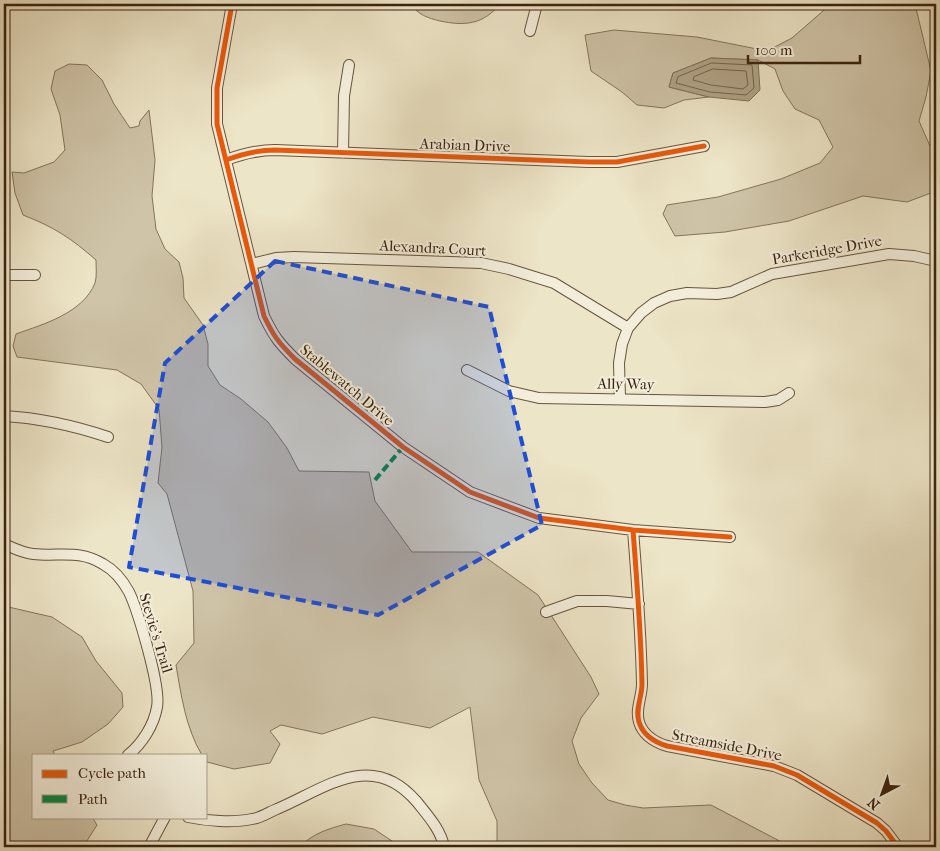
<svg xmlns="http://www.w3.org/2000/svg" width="940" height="851" viewBox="0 0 940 851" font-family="'IM FELL French Canon',serif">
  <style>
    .green { fill: #cfc4a8; stroke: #85745c }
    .water { fill: #b0a388; stroke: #817058 }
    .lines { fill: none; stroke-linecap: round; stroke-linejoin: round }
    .shore { stroke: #76634c; stroke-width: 1 }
    .minor-casing { stroke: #68543d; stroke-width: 12 }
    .minor { stroke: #f3eedb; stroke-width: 10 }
    .quiet { stroke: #00873e; stroke-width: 4; stroke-dasharray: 8 4; stroke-linecap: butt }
    .cycleway-casing { stroke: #f3eedb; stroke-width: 8 }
    .cycleway { stroke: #e8590c; stroke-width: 5 }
    .marked { fill: #1d4ed8; fill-opacity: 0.2; stroke: #1d4ed8; stroke-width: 4; stroke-dasharray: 10 6; stroke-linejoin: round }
    .labels { text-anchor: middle; stroke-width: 4; stroke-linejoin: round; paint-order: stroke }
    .street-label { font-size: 15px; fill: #3b230f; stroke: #f3eedb }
  </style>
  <rect width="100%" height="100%" fill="#ede5c7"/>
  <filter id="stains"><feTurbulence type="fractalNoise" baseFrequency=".004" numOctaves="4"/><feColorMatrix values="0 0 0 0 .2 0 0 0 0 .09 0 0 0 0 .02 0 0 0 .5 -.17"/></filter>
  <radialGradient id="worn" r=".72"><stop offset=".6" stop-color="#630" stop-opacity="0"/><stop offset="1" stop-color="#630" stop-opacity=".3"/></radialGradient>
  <path class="green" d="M411,4H500C483,25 464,26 440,21C428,18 418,15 411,4Z
    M831,4H915L931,71L926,97L919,121L930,146L936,151V191L907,202L863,196L789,221L725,232L675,236L663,214L667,205L718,197L781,179L820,163L833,147L819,120L795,109L783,91L775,69L758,60L711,58L673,73L669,87L709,97L684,100L664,108L637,105L622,92L591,71L585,35L614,30L697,37L767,51L792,38Z
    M69,64L87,65L102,80L114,104L130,128L139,126L140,121L149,110L155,160L152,196L156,229L165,249L179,262L183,278L184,298L203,325L208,344V366L220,385L241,399L268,422L287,448L299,471L369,472L375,501L412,552H478L538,595L591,677L599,694L581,718L572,741L579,764L592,783L608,800L625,805L643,808L711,805L791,847H497V821L479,780L470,707L430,728L373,717L322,734L281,725L270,731L280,744L270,763L234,769L207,762L206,755H202C186,729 181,695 176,665L194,643L193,591L167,494L158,483L162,447L159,409L141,384L117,370L17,357L13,346L16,334C44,324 83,313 95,283C97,277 96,267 96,260C71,238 54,227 23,215L15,193L12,172L24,173L54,162L65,150L60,115L51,89L55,71Z
    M4,606L52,617L82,637L96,661L122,693L123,707L108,724L82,742L53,751L55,755H34V817H92L97,825L83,847H4Z
    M346,824L374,829L401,847H300C313,833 328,829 346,824Z"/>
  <path class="water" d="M711,58L758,60L760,90L749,101L709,97L669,87L673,73Z"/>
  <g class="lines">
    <path class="shore" d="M712,63L752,65L754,88L746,95L710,92L676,83L678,77Z
      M713,69L746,71L748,85L743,89L711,85L693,80L694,77Z"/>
    <defs>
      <path id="minor" d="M232,4L217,88V124L264,316C274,337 279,343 295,359L403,447L470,492L539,518L633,530L730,537
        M530,31L537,4
        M343,153L344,96L349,65
        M226,160C242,154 258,150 275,150L589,162H617L704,146
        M252,264L276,258L294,257L481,263L509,269L554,283L628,328
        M4,275H35
        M467,370L509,391L539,398L765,402L778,400L789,393
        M620,398L619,363L622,344L628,328L641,313L654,303L670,296L687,293L717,294L731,292L772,274L889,254L914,256L936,261
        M4,416C41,418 72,425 108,437
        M633,530C637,581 641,632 642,684C642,697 635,709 639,722C643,735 654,742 667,746L774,766L797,775L877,823L886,831L898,847
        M4,544C13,548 23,553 33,554C60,557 78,549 103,564C114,570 123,581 129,592C138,611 161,687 157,707C154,725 142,744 128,755
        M546,612L577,601H607L639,604
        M188,817C207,821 233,823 252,819C261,818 269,812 277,809C326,788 372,749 417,802C428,816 441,830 444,847
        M149,847L165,817"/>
    </defs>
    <use href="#minor" class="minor-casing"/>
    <use href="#minor" class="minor"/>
    <path class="quiet" d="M375,480L403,447"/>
    <defs>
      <path id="cycleway" d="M232,4L217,88V124L264,316C274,337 279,343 295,359L403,447L470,492L539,518L633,530L730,537
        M226,160C242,154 258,150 275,150L589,162H617L704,146
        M633,530C637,581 641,632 642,684C642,697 635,709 639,722C643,735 654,742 667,746L774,766L797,775L877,823L886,831L898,847"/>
    </defs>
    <use href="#cycleway" class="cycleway-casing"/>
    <use href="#cycleway" class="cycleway"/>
  </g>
  <path class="marked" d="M275,261L489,307L542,525L378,615L129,567L165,363Z"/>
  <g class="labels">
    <g class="street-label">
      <text transform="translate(465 145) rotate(2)" y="5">Arabian Drive</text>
      <text transform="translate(433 248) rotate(3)" y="5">Alexandra Court</text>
      <text transform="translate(827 250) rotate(-10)" y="5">Parkeridge Drive</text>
      <text transform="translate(626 384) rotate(1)" y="5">Ally Way</text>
      <text transform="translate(347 385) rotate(40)" y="5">Stablewatch Drive</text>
      <text transform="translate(156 633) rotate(73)" y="5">Stevie’s Trail</text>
      <text transform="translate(727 745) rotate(11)" y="5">Streamside Drive</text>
    </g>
  </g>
  <rect width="940" height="851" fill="none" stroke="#ede5c7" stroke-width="20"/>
  <rect x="5" y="5" width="930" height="841" fill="none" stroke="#3b230f" stroke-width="2.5"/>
  <rect x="10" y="10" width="920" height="831" fill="none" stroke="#3b230f"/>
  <rect x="32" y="754" width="175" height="65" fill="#f3eedb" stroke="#a99d89"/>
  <rect x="42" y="770" width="25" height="8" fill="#e8590c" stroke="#a99d89"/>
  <text x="78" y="778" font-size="15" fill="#3b230f">Cycle path</text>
  <rect x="42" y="795" width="25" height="8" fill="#00873e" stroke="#a99d89"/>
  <text x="78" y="804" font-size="15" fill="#3b230f">Path</text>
  <g transform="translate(882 794) rotate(221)" stroke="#f3eedb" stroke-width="4" paint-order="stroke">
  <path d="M0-4L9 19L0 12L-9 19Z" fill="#3b230f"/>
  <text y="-8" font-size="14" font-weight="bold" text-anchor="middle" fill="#3b230f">N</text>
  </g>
  <path d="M748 55v8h112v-8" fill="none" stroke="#3b230f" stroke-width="2.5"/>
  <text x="755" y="55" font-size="15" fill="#3b230f" stroke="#f3eedb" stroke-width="4" paint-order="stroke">100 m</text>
  <rect width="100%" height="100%" filter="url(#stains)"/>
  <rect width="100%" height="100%" fill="url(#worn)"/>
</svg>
